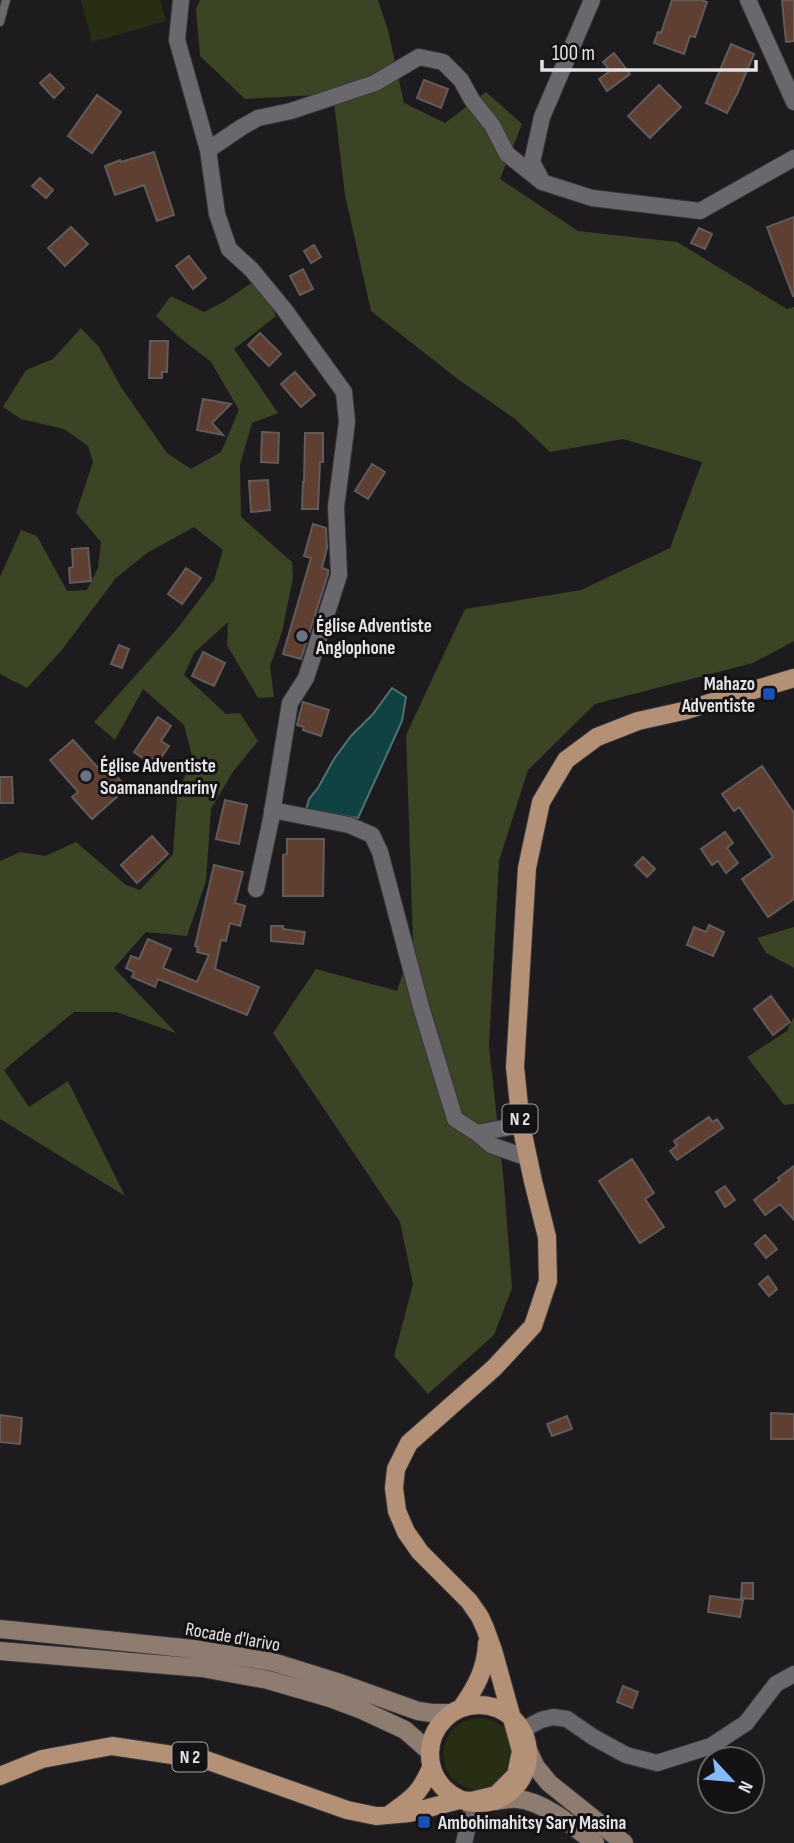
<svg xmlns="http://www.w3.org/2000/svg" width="794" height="1843" viewBox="0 0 794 1843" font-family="'Sofia Sans Condensed',sans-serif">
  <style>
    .green { fill: #272e14 }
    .forest { fill: #3b4425 }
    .water { fill: #114242; stroke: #517273; stroke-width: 2 }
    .building { fill: #603f33; stroke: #615b5a; stroke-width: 2 }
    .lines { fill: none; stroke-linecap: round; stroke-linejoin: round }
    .lane-casing { stroke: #383739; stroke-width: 10 }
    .street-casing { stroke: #383739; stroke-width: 18 }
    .secondary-casing { stroke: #383739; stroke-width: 20 }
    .primary-casing { stroke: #383739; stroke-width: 20 }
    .lane { stroke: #6a686c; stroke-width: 8 }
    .street { stroke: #6a686c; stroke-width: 16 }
    .secondary { stroke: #8f7c71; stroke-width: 18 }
    .primary { stroke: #b49076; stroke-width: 18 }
    .worship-dot { fill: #6b7280; stroke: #141215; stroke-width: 2.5 }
    .transit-dot { fill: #1a4fb4; stroke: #141215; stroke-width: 2.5 }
    .labels { text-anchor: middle; stroke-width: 6; stroke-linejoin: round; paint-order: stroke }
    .shield { fill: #141215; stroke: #a6a4a7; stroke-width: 2 }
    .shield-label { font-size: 18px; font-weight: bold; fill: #e5e3e6 }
    .poi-label { font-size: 19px; font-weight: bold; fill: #e5e3e6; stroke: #141215; text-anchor: start }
    .street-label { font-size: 19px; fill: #e5e3e6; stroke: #141215 }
  </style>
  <rect width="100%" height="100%" fill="#1d1b1e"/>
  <path class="green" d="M81,0H160L166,21L92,42Z
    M443 1754a36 36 0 1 1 72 0a36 36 0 1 1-72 0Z"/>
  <path class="forest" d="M200,0H378L388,30L404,103L445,123L486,92L522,124L500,179L578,231L677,242L787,309L794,307V641L753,663L595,704L528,770L499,861L489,1046L504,1184L512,1288L494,1335L428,1394L394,1356L413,1284L400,1222L273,1033L316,969L397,991L413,942L406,735L465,609L581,590L670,548L702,462L623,439L550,452L515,419L459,380L371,311L345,195L333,94L245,99L200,56L196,9Z
    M257,279L276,316L234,349L278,413L252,423L240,465L241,517L292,562L293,578L282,632L270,666L274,697L258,698L227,645L228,622L194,653L184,675L226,714L240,713L258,741L232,773L211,809L206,881L187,936L146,932L114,968L176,1033L116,1012H74L4,1070L29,1107L68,1081L125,1196L0,1119V861L20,852L45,856L76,842L126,885L140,890L173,854L177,798L192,756L184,725L143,689L115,740L94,722L177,629L214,580L223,550L194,527L147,553L116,578L61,651L27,688L0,674V577L21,530L37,536L67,591L87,590L98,568L101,542L76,513L93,462L88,446L64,429L21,419L3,407L26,370L53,359L81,328L99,347L121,387L167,453L191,469L221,452L239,410L211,362L180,338L156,316L171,296L204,312L225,301Z
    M794,927V969L793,967L766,953L757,938Z
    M794,1016V1104L784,1105L747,1057L787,1031Z"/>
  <path class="water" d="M392,688L406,697L402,721L358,818L306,810L309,799L318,788L334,759L351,736L373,714Z"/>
  <path class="building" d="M672,0H701L707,2L695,37L690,36L684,54L654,43L658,32L661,33Z
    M782,0H794V41L786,42Z
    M731,44L754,54L738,92L727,113L706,103Z
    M614,53L630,74L607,91L599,79L610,71L603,62Z
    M50,74L64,88L54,98L40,83Z
    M424,80L448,89L441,108L417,98Z
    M659,85L681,107L650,138L628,116Z
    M97,95L121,112L92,153L68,136Z
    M154,152L174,215L157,221L144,185L115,195L105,166L120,160L121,162Z
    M40,178L53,190L46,198L32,186Z
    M794,217V296H793L767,227Z
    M71,227L88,244L65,266L48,248Z
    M699,228L712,234L705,249L691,243Z
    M314,245L321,257L311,263L304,251Z
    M189,256L206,278L193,289L176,266Z
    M303,269L313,289L300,295L290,276Z
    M260,333L281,354L269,366L248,345Z
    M150,341H168L167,372H162V378H149Z
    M295,372L315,395L301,407L281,384Z
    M203,399L231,404L212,423L223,435L197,430Z
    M262,432L279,433L278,463L261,462Z
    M305,433H323V462H320L318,509H302L303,482H304Z
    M372,464L385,472L368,499L355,491Z
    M268,480L270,510L251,512L249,481Z
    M313,524L326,528L327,548L322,568L328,570V574L301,659L283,654L311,558L304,556Z
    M88,548L91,581L70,583L69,568L73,567L72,549Z
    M186,568L201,578L182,604L168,594Z
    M119,645L129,649L122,668L111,664Z
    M203,652L225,663L214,686L192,676Z
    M303,702L329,710L321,736L303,730L304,727L297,725Z
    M158,717L171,726L161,741L169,746L155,767L134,752Z
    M73,740L101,771L107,766L127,788L92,819L72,797L78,792L50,760Z
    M762,766L794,813V899L768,917L742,879L773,857L739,807L734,811L722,794Z
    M0,777H12L13,803H0Z
    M225,800L247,805L239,844L216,839Z
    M725,832L733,843L727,848L738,863L726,873L718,861L712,865L701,849Z
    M152,836L168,854L137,883L121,865Z
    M287,839H324L323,896H283V855L287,854Z
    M643,857L655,869L647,877L635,865Z
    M214,865L243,872L235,903L245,906L240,926L230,923L226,941L221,940L215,969L259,987L247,1015L158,979L155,987L132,977L134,972L126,968L131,956L139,959L148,939L171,949L163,968L197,982L209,955L197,952L198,947L195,946Z
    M709,925L724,932L713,956L687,945L694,927L706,932Z
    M271,926H283V929L305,932L303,944L271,941Z
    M771,996L790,1022L773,1035L754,1009Z
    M709,1117L712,1122L717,1119L723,1128L677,1160L670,1151L677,1146L674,1141Z
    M632,1159L654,1193L645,1199L664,1227L640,1243L599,1181Z
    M794,1166V1220L780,1204L765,1215L754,1200L780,1180L778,1178Z
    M725,1186L735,1200L725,1207L716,1192Z
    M765,1235L777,1249L766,1258L755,1244Z
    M768,1276L777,1289L769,1296L759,1284Z
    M771,1413L794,1414V1439H771Z
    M0,1415L22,1418L20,1444L0,1442Z
    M567,1416L572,1429L552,1436L547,1424Z
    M742,1583H753V1599L741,1598Z
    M710,1596L743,1600L740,1617L708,1612Z
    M623,1686L638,1692L632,1708L617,1702Z"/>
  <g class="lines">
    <defs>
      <path id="lane" d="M0,22L6,0"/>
      <path id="street" d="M181,0L177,40L208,150L217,214L229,249L251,269L284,309L344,392L347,422L336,507L339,575L306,678L290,703L271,819L256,889
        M748,0L794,102
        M208,150L242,127L258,118L291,111L375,83L419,57L443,62L461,80L472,100L492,125L507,154L542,182L592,198L700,211L794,158
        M541,179L532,162L542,117L592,0
        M272,810L349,825L372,835L380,852L421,1007L455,1119L477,1133
        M521,1125L477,1133L491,1145L528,1158
        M522,1730L541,1720L553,1717L567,1719L593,1737L626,1755L657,1763L711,1746L746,1723L776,1684L794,1674
        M464,1843L473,1804"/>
      <path id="secondary" d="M0,1629L193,1649L273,1662L337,1682L418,1711L432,1713H451
        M0,1651L202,1668L268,1680L330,1698L362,1710L405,1730L429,1751
        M527,1748L536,1767L549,1783L624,1843
        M496,1801C503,1800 511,1798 518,1799C545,1802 574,1827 595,1843"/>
      <path id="primary" d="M430 1754a49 49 0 1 1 98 0a49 49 0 1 1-98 0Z
        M462,1707C476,1687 486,1669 487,1643
        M0,1776L42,1759L112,1746L206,1760L347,1810L376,1816L409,1813L459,1800L471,1801L496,1795L516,1775L521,1751L493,1650L485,1628L480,1617L469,1601L420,1552L406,1532L397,1511L394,1488L396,1469L409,1443L494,1368L533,1326L548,1281L547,1237L533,1181L521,1125L515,1067L527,868L541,802L566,760L597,737L638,721L683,711L794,678
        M389,1815C412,1798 419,1795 431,1768"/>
    </defs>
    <use href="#lane" class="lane-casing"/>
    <use href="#street" class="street-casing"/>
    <use href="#secondary" class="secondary-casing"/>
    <use href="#primary" class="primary-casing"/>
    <use href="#lane" class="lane"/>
    <use href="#street" class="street"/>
    <use href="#secondary" class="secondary"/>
    <use href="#primary" class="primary"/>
  </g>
  <g class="worship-dot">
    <circle cx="302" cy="636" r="7"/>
    <circle cx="86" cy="776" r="7"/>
  </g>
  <g class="transit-dot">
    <rect x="762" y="687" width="14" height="14" rx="3.5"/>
    <rect x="417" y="1815" width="14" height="14" rx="3.5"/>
  </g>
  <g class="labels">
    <g class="shield">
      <rect x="502.5" y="1104.5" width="35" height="29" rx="5"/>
      <rect x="172.5" y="1742.5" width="35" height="29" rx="5"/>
    </g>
    <g class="shield-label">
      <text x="520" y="1125">N 2</text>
      <text x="190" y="1763">N 2</text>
    </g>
    <g class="poi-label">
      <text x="316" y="632">Église Adventiste<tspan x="316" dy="22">Anglophone</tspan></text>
      <text x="755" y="690" text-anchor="end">Mahazo<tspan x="755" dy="22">Adventiste</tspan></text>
      <text x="100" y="772">Église Adventiste<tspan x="100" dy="22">Soamanandrariny</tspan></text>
      <text x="438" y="1829">Ambohimahitsy Sary Masina</text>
    </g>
    <g class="street-label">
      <text transform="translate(233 1636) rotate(10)" y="7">Rocade d'Iarivo</text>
    </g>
  </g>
  <g transform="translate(731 1780) rotate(116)"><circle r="33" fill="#141215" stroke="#686669" stroke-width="2"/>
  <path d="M0-5L12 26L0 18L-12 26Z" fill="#85bbfb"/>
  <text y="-10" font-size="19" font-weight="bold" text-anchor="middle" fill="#e5e3e6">N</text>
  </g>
  <path d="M542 60v10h214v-10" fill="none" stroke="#e5e3e6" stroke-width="3.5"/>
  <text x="552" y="60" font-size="21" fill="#e5e3e6" stroke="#141215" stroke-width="5" paint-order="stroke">100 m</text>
</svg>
